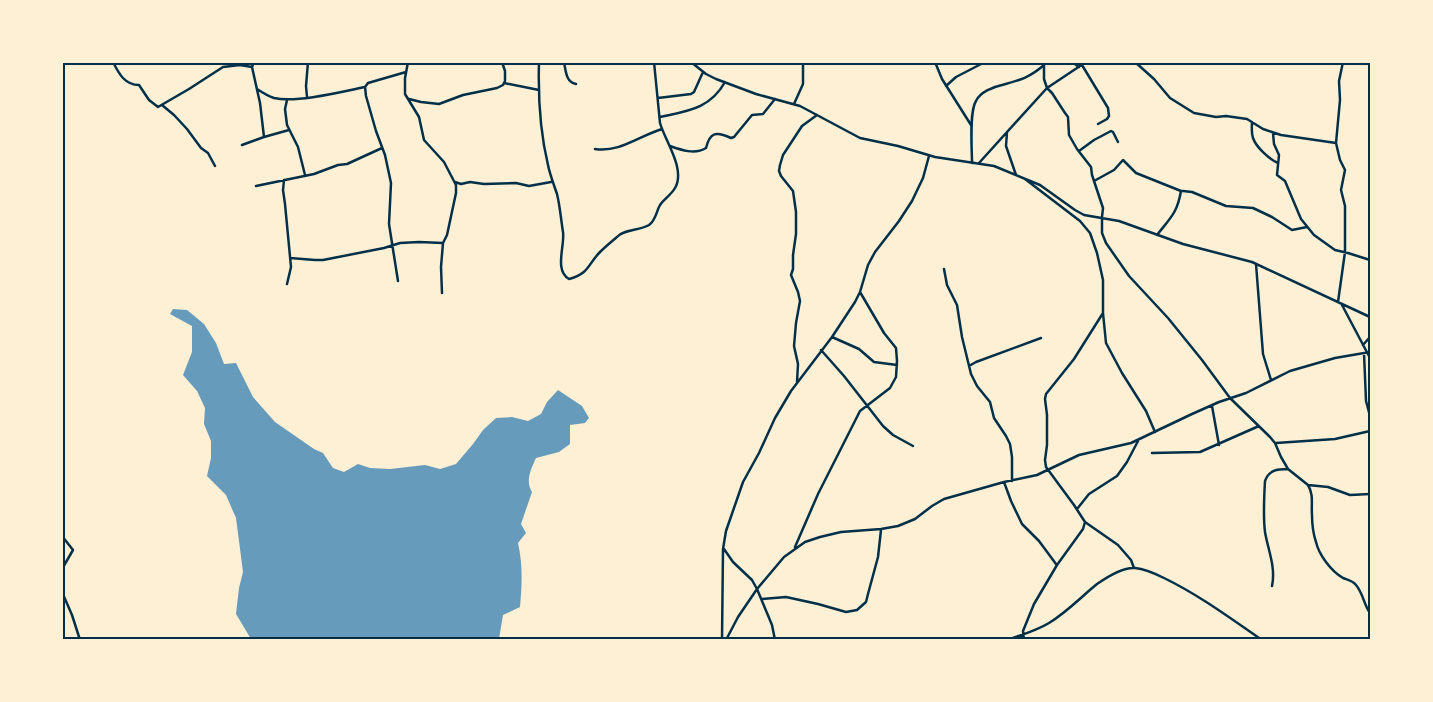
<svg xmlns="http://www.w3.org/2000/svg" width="1433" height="702" viewBox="0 0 1433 702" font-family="'Public Sans',sans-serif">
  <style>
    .water { fill: #669bbc }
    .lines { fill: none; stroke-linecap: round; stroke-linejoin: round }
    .minor { stroke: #003049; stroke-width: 2.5 }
    .neatline { fill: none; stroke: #003049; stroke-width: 2 }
  </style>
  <rect width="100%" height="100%" fill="#fdf0d5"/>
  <path class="water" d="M173,309L187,310L204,324L216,343L224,364L236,363L253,397L275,422L314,449L323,453L333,468L344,472L358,464L370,468L390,469L425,465L440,469L456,464L473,444L483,430L496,418L512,417L528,421L541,414L547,402L558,390L582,406L589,418L585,423L570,425V444L559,452L536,458C531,469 525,481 532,492L521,524L526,533L518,543C523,565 522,585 520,607L503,615L499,639H251L236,614L239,588L243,572L236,518L226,495L207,476L211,458V441L204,424L205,408L197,391L183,375L192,352V326L170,314Z"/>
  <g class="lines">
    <path class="minor" d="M113,62C119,74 125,85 139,85L149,100L158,107L189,89L223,67L240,65L252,67
      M254,62L252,67L260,103L264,137
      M408,62L405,78V94L419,117L424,140L444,162L456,185V193L447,235L443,243L441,267L442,293
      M539,62C538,97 540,132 548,165C550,175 554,185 557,194C560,206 561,220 563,232C565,246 554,270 569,279C589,274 588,264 600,252C605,247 611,242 617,237C624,229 639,231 649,225C656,220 656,212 660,205C664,199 671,195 675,188C686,169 665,141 660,123L654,62
      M564,62C566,72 566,82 576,84
      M691,62L706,74L716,79L756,94L800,106L860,138L898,146L935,157L994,166L1040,185L1075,210L1084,215L1119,221L1183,244L1252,262L1370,317
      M935,62L942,79L971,125
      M1044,62V79L1047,88L1052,93L1065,113L1068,117L1069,135L1077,149L1091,167L1092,175L1103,208L1102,217V233L1106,243L1129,276L1168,318L1202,360L1230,398L1270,437L1275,443L1281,457L1288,469L1308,485L1328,487L1350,495L1370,494
      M1072,62L1079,67
      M1135,62L1154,79L1170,98L1194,113L1216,117L1226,116L1247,119L1263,129L1281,135L1336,143
      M1082,65L1108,108L1109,116L1107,119L1098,124
      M504,83L539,90
      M946,86L956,77L985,62
      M257,89C263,93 268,96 274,98C296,103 341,92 365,87
      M307,97L306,86L308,62
      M658,98L691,94L694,92L703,72
      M409,99L421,102L439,104L463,95L497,88L503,85L505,81V71L502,62
      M287,100L285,109L287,125L298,147L305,175
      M794,104L803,84V62
      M162,105L174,115L187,129L201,148L208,153L215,166
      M660,117C687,111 710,109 725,82
      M1252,122C1252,127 1251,132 1253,138C1256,147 1269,159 1278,163
      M1007,132L1006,146L1016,175
      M1273,133L1274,144L1279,155L1277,175L1285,181L1301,219L1314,235L1335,250L1348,253L1370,260
      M242,145L264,137L289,130
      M670,146C681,150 695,155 706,148C710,132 716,131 731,138L734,137L752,115L763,114L775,99
      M595,149C619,153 639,136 662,129
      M1079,151L1094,140L1111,131L1113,132L1118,142
      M972,163C972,149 969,112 976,101C980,92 993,87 1002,85C1020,80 1029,78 1044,65
      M979,163L1047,88L1086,62
      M1025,179L1080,221L1090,233L1097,253L1103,280V313L1106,343L1122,373L1146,411L1155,432
      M284,180L283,190L285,204L291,267L287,284
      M1094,181L1114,170L1123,160L1136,173L1181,191
      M455,182L461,184L470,182L484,184L516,183L529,186L551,182
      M256,186L314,174L338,165L347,164L382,148
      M1157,235C1170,218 1177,214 1181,191H1183L1192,192L1226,206L1253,208L1272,217L1292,230L1307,227
      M290,258L315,260H323L384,248L400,243L419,242L443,243
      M1256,264L1263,354L1271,380
      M944,269L947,285L957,305L962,337L971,374L977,386L990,402L994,418L1006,436L1010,444L1012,457V481
      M398,281L389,224L391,183L385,155L376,131L366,96L365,87L368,83L406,72
      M1338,302L1345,252V206L1341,190L1345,170L1340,160L1336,143L1340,100L1339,81L1343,62
      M1342,305L1370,358
      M1103,313L1074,359L1046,394L1045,399L1047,415V445L1045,460L1046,467L1074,505L1085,522L1118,545L1131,560L1134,568
      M832,337L859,349L874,362L897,365
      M1363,345L1370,337
      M821,350L844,376L883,426L893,435L913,446
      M1364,353L1366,401L1370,416
      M969,366L976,362L1041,338
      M797,382L798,364L794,346L796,323L800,301L798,292L791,275L793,269V255L796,234V212L793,191L781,176L779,171L780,165L783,155L802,126L817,115
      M1212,406L1219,445
      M1276,443L1335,439L1370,431
      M1152,453L1200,452L1259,426
      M1004,482L1011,501L1022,524L1039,541L1056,564
      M1308,485C1314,495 1311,504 1312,515C1312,524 1313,533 1316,542C1319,555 1331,571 1343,578C1348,580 1353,581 1356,585C1363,593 1364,605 1370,613
      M1077,509L1089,494L1117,476L1127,462L1138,441
      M62,536L73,550L62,569
      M795,547L818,494L860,411L890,388L896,377L897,361L896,348L884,333L860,292
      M724,549L733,562L752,580L757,589L772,625L775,640
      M1272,586C1276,567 1268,550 1265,532C1263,516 1264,498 1265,481C1269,470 1277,469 1288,469
      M62,592L72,615L80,640
      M762,599L786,597L818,604L846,612L857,610L866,602L868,594L878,557L881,530
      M722,640L723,549L726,531L743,482L759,453L775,418L791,391L832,337L855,302L860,292L868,265L875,252L899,221L912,201L923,178L929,156
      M726,640L738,617L757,589L784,557L805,542L820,537L841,532L881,529L898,526L915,519L932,506L944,499L1004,482L1037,475L1079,455L1131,443L1192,414L1219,402L1246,393L1290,371L1335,358L1370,352
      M1007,640C1021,635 1036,631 1049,623C1067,612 1081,597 1097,584C1107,577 1123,567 1135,568C1145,569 1156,574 1164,578C1199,595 1230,618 1262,640
      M1024,640L1023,631L1034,604L1057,565L1083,529L1085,522"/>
  </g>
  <rect width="1433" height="702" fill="none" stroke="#fdf0d5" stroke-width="128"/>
  <rect x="64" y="64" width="1305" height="574" class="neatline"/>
</svg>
